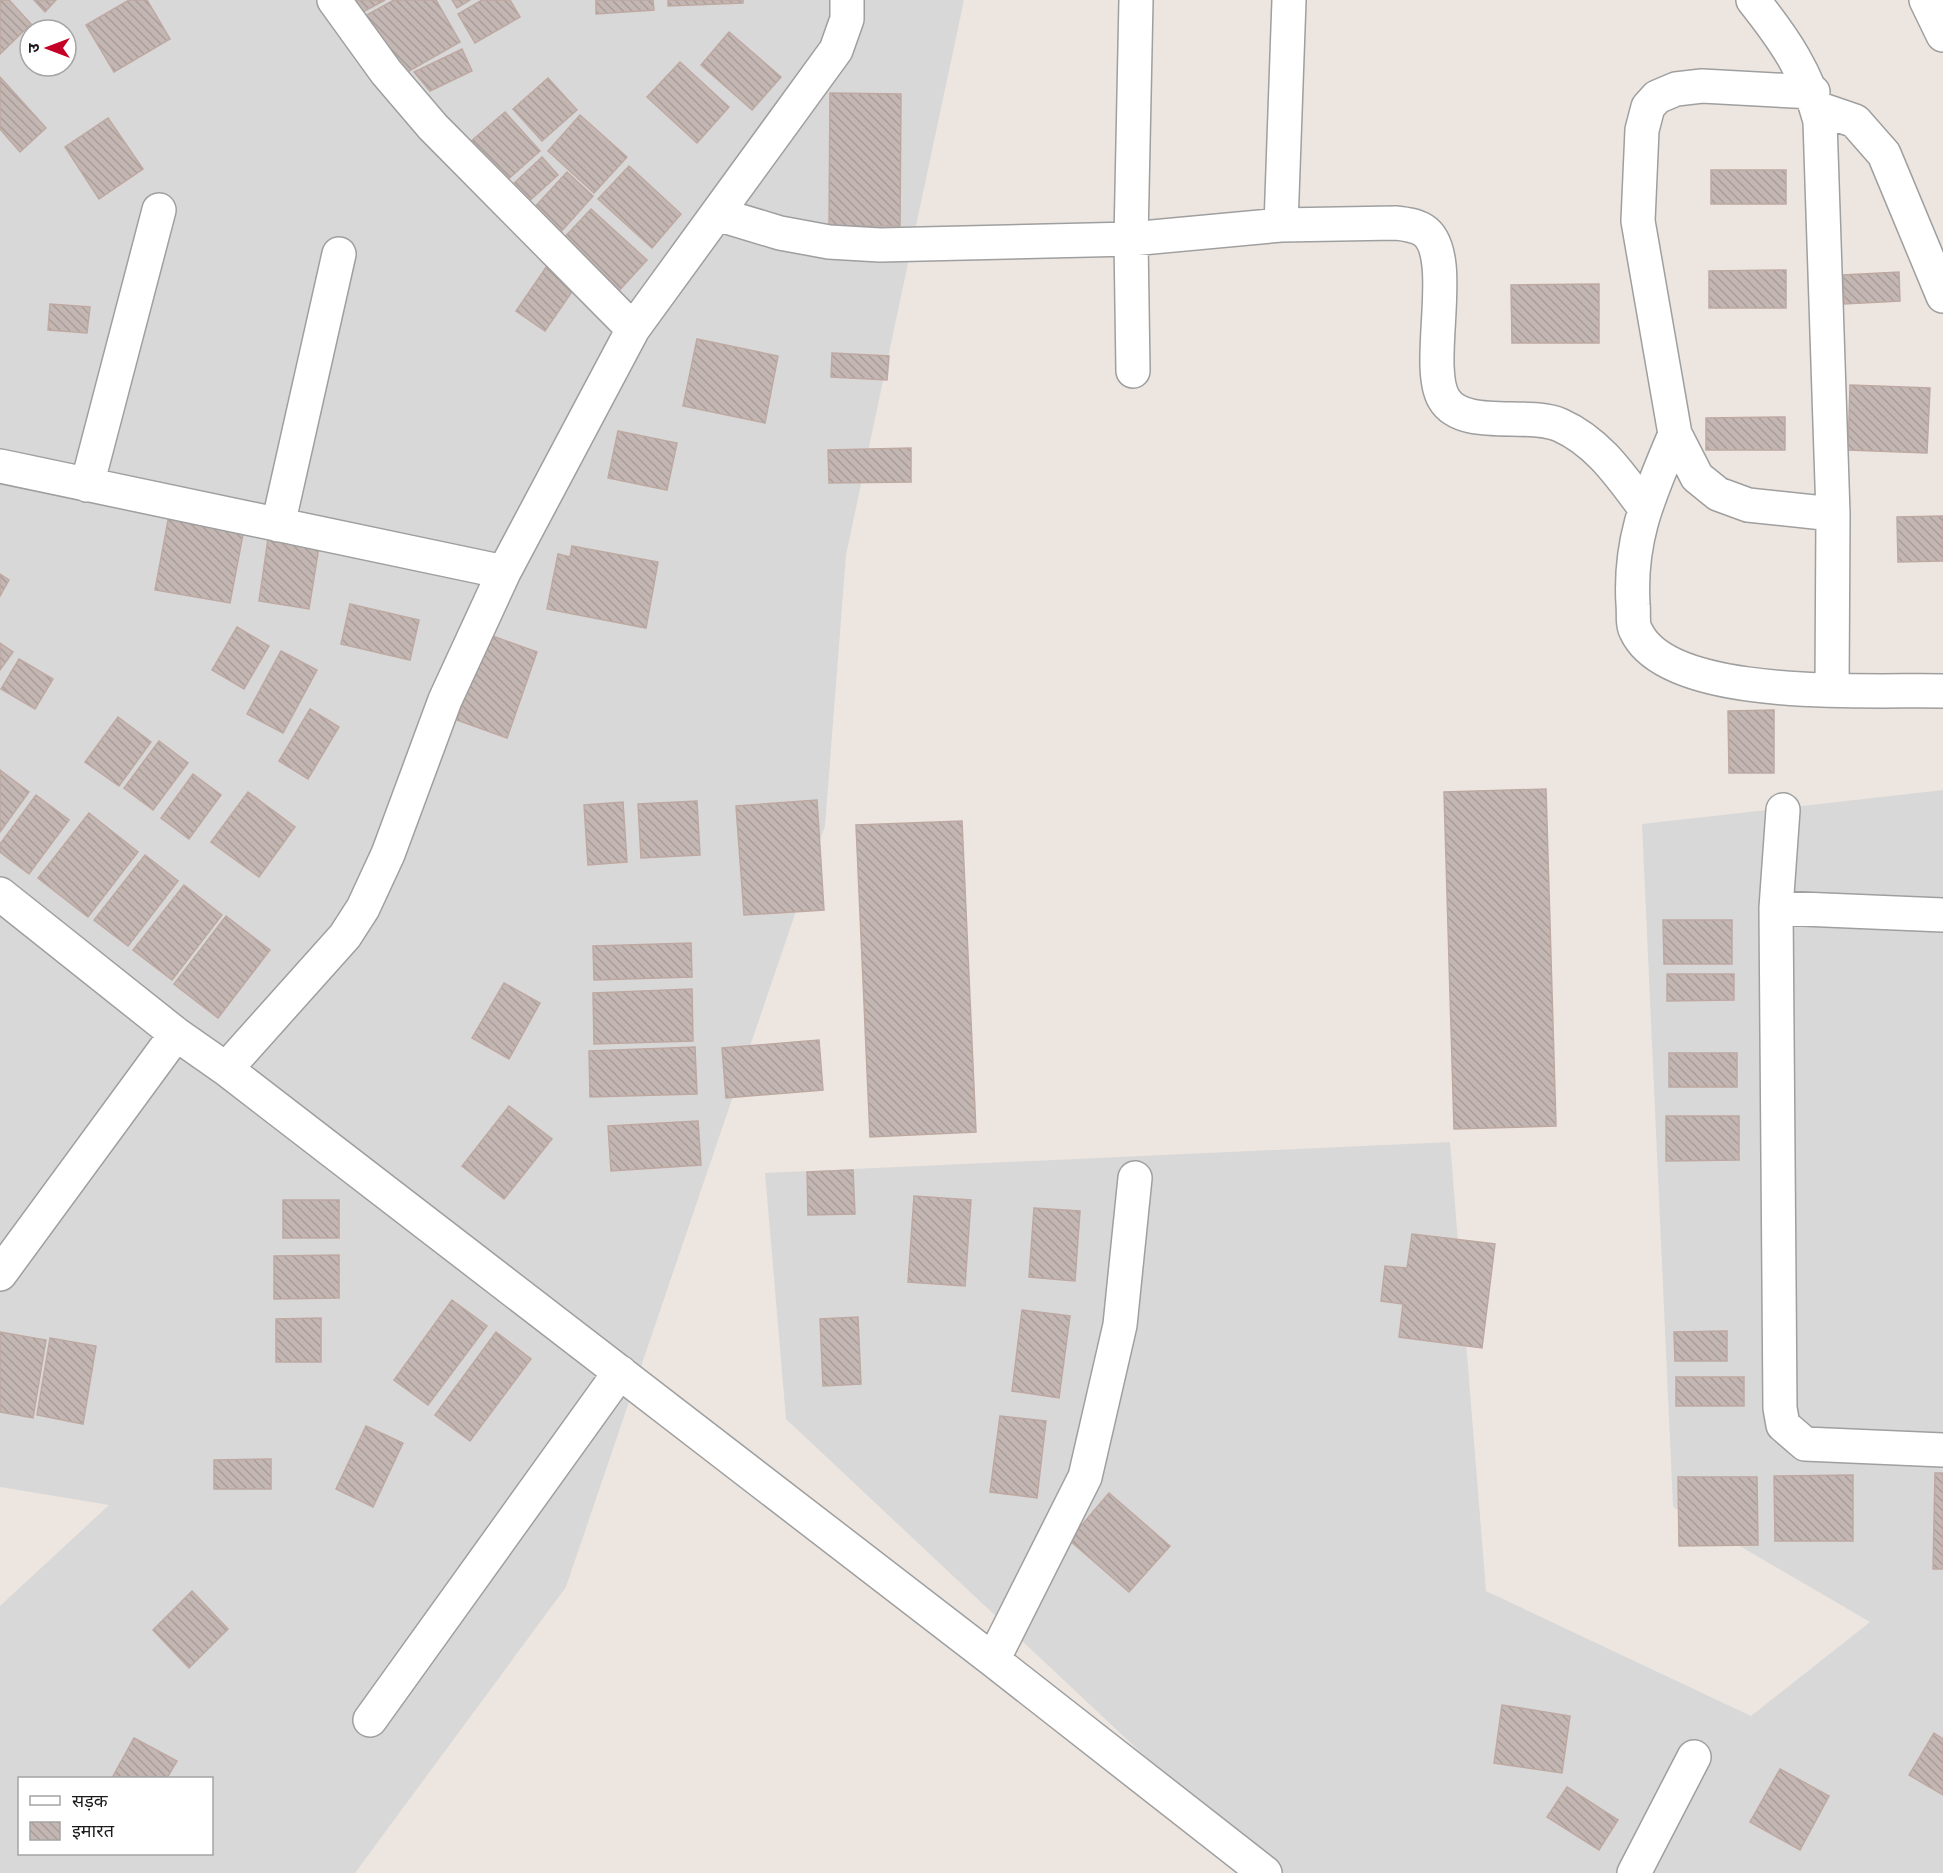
<svg xmlns="http://www.w3.org/2000/svg" width="1943" height="1873" viewBox="0 0 1943 1873" font-family="'Varela Round','Noto Sans Devanagari',sans-serif">
  <style>
    .residential { fill: #d9d8d8; fill-rule: evenodd }
    .building { fill: url(#building-back-hatch); stroke: #bea9a2; stroke-width: 1.5 }
    .lines { fill: none; stroke-linecap: round; stroke-linejoin: round }
    .minor-casing { stroke: #9f9f9f; stroke-width: 36 }
    .minor { stroke: #fff; stroke-width: 33 }
  </style>
  <defs>
    <pattern id="building-back-hatch" width="6" height="6" patternUnits="userSpaceOnUse" patternTransform="scale(1.5)"><rect width="6" height="6" fill="#c4b7b3"/><path d="M-1 5l2 2M0 0l6 6M5-1l2 2" fill="none" stroke="#a89d99"/></pattern>
  </defs>
  <rect width="100%" height="100%" fill="#ede6e0"/>
  <path class="residential" d="M0,0H964L846,555L825,826L566,1587L355,1873H0V1606L109,1505L0,1487ZM30,30H66V66H30ZM20,1778H212V1854H20Z
    M1943,790V1873H1269L786,1419L765,1173L1450,1142L1486,1591L1751,1716L1870,1622L1673,1507L1642,824Z"/>
  <path class="building" d="M0,0H9L31,24L0,54Z
    M34,0H56L45,12Z
    M129,0H147L170,39L114,72L86,25Z
    M355,0H385L361,13Z
    M394,0H436L460,42L397,78L363,17Z
    M452,0H470L457,8Z
    M482,0H510L520,17L475,43L458,14Z
    M596,0H653L654,10L596,14Z
    M668,0H743V3L668,6Z
    M729,32L781,77L752,110L701,65Z
    M462,49L472,71L430,91L414,72Z
    M680,62L729,107L697,143L647,97Z
    M0,77L46,128L20,152L0,129Z
    M548,78L577,110L542,141L513,109Z
    M830,93L901,94L900,226H829Z
    M505,112L540,151L506,181L470,142Z
    M580,115L627,157L594,193L548,151Z
    M108,118L143,169L99,199L65,147Z
    M542,157L558,175L526,204L511,186Z
    M629,166L681,214L652,248L598,199Z
    M1711,170H1786V204H1711Z
    M567,172L593,196L559,234L532,210Z
    M591,209L647,260L617,293L560,242Z
    M549,263L578,283L545,331L516,311Z
    M1786,270V308H1709V271Z
    M1899,272L1900,301L1844,304L1843,275Z
    M1599,284V343H1512L1511,285Z
    M50,304L90,307L87,333L48,330Z
    M697,339L778,356L765,423L683,406Z
    M832,353L889,356L887,380L831,377Z
    M1850,385L1930,388L1927,453L1848,450Z
    M1785,417V450H1706V418Z
    M618,431L677,443L667,490L608,478Z
    M911,448V482L829,483L828,450Z
    M169,515L244,529L230,603L155,590Z
    M1943,516V561L1898,562L1897,517Z
    M268,539L319,547L309,609L259,601Z
    M572,546L658,562L646,628L547,609L558,554L570,557Z
    M0,574L9,580L0,596Z
    M350,604L419,620L410,660L341,644Z
    M237,627L269,646L244,689L212,670Z
    M487,634L537,652L507,738L457,720Z
    M0,643L13,652L0,670Z
    M281,651L317,670L283,733L247,714Z
    M19,659L53,679L35,709L1,689Z
    M310,709L339,727L308,779L279,761Z
    M1774,710V773H1729L1728,711Z
    M118,717L151,742L119,786L85,762Z
    M159,741L188,763L153,810L124,788Z
    M0,770L29,792L0,832Z
    M193,774L221,795L189,839L161,818Z
    M1546,789L1556,1126L1454,1129L1444,792Z
    M248,792L295,827L259,877L211,842Z
    M36,795L69,820L29,874L0,852V844Z
    M817,800L824,910L744,915L736,806Z
    M697,801L700,855L641,858L638,804Z
    M623,802L627,862L588,865L584,805Z
    M89,813L138,852L88,917L38,878Z
    M962,821L976,1132L870,1137L856,825Z
    M145,855L178,881L128,946L94,920Z
    M184,885L222,915L172,980L133,950Z
    M226,916L270,950L218,1018L174,984Z
    M1663,920H1732V964H1664Z
    M691,943L692,977L594,980L593,946Z
    M1667,974H1734V1000L1667,1001Z
    M504,983L540,1003L509,1059L472,1038Z
    M692,989L693,1041L594,1044L593,993Z
    M819,1040L823,1090L726,1098L722,1048Z
    M695,1047L697,1094L590,1097L589,1051Z
    M1669,1053H1737V1087H1669Z
    M509,1106L552,1139L504,1199L462,1166Z
    M1666,1116H1739V1160L1666,1161Z
    M698,1121L701,1165L611,1171L608,1126Z
    M853,1170L855,1214L808,1215L807,1172Z
    M914,1196L971,1200L965,1286L908,1282Z
    M283,1200H339V1238H283Z
    M1034,1208L1080,1211L1075,1281L1029,1277Z
    M1412,1234L1495,1244L1482,1348L1399,1337L1403,1304L1381,1301L1385,1266L1407,1268Z
    M339,1255V1298L274,1299V1256Z
    M452,1300L487,1326L428,1405L394,1380Z
    M1022,1310L1070,1316L1059,1398L1012,1391Z
    M858,1317L861,1384L823,1386L820,1319Z
    M321,1318V1362H276V1319Z
    M1727,1331V1361H1675L1674,1332Z
    M0,1332L46,1340L33,1418L0,1412Z
    M496,1332L531,1359L470,1441L435,1415Z
    M50,1338L96,1346L83,1424L37,1415Z
    M1676,1377H1744V1406H1676Z
    M1000,1416L1046,1421L1037,1498L990,1492Z
    M366,1426L403,1443L373,1507L336,1489Z
    M271,1459V1489H214V1460Z
    M1935,1473H1943V1569H1933Z
    M1853,1475V1541H1775L1774,1476Z
    M1678,1477H1757L1758,1545L1679,1546Z
    M1109,1493L1170,1546L1129,1592L1069,1540Z
    M192,1591L228,1629L189,1668L153,1630Z
    M1502,1705L1570,1716L1562,1773L1494,1763Z
    M1934,1733L1943,1739V1795L1909,1775Z
    M134,1738L177,1761L167,1778H112Z
    M1780,1769L1829,1796L1800,1850L1750,1822Z
    M1567,1787L1618,1820L1599,1850L1547,1817Z"/>
  <g class="lines">
    <defs>
      <path id="minor" d="M334,0L386,72L433,127L633,329
        M1753,0C1784,39 1807,72 1820,121L1833,514
        M1926,0L1943,35
        M1813,92L1702,86L1676,89L1657,97L1648,107L1642,130L1638,221L1675,434L1697,477L1718,494L1748,505L1833,514L1832,689
        M1817,108L1855,121L1884,154L1943,296
        M717,214L780,233L829,242L880,245L1131,239L1281,225L1396,223C1405,224 1415,225 1423,230C1459,253 1423,364 1444,399C1463,431 1528,411 1560,425C1598,442 1620,475 1644,507
        M1281,225L1289,0
        M1133,371L1131,239L1136,0
        M1675,434C1650,494 1629,537 1633,604C1634,612 1632,624 1636,631C1669,703 1874,689 1943,691
        M0,466L504,572
        M87,485L159,210
        M278,525L339,254
        M1783,810L1776,908L1780,1408L1783,1425L1805,1444L1943,1450
        M0,894L176,1034L226,1069L993,1660L1265,1873
        M1776,908L1943,915
        M226,1069L345,936L363,908L388,854L445,700L504,572L633,329L836,50L847,19V0
        M0,1274L176,1034
        M993,1660L1085,1477L1120,1325L1135,1178
        M370,1720L620,1372
        M1634,1873L1694,1757"/>
    </defs>
    <use href="#minor" class="minor-casing"/>
    <use href="#minor" class="minor"/>
  </g>
  <rect x="18" y="1777" width="195" height="78" fill="#ffffff" stroke="#a4a4a4" stroke-width="1.5"/>
  <rect x="30" y="1796" width="30" height="9" fill="#ffffff" stroke="#a4a4a4" stroke-width="1.5"/>
  <text x="72" y="1807" font-size="18" fill="#1b1b1b">सड़क</text>
  <rect x="30" y="1822" width="30" height="18" fill="url(#building-back-hatch)" stroke="#a4a4a4" stroke-width="1.5"/>
  <text x="72" y="1837" font-size="18" fill="#1b1b1b">इमारत</text>
  <g transform="translate(48 48) rotate(270)"><circle r="28" fill="#ffffff" stroke="#a4a4a4" stroke-width="1.5"/>
  <path d="M0-4.5L10 22L0 15L-10 22Z" fill="#c50026"/>
  <text y="-9" font-size="16" font-weight="bold" text-anchor="middle" fill="#1b1b1b">उ</text>
  </g>
</svg>
